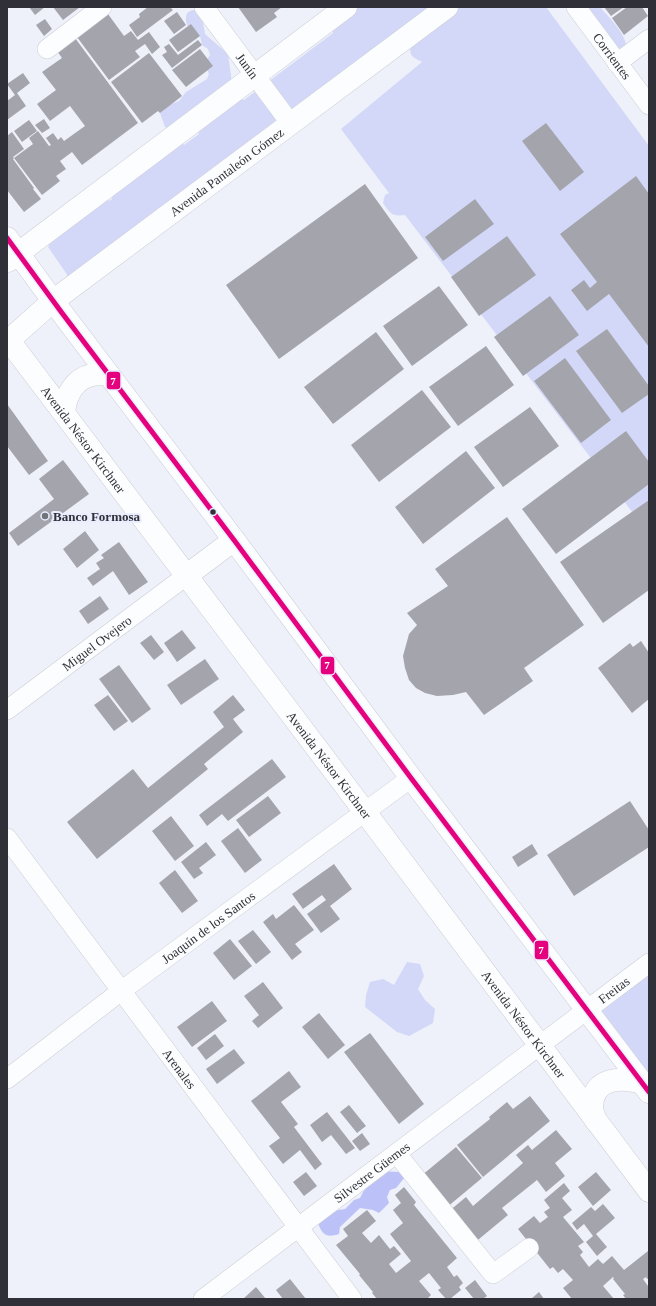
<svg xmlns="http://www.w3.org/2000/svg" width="656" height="1306" viewBox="0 0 656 1306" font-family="'Times New Roman',serif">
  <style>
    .green { fill: #d4d8f8 }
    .water { fill: #bcc2f8 }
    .building { fill: #a4a5ac }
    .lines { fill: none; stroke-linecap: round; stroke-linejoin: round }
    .minor-casing { stroke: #ccced6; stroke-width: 20 }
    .major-casing { stroke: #ccced6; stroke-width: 23 }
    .minor { stroke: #fcfdfe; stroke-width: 19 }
    .major { stroke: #fcfdfe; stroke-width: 22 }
    .bus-1-casing { stroke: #eaedfe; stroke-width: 8 }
    .bus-1 { stroke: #e5007d; stroke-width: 5 }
    .bus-dot { fill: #303138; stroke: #eaedfe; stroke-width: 1.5 }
    .poi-dot { fill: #72747c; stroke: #eaedfe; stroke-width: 1.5 }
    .labels { text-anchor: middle; stroke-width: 4; stroke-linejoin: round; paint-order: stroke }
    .street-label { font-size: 13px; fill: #303138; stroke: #eaedfe }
    .poi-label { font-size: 13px; font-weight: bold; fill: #303138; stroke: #eaedfe; text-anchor: start }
    .line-badge { stroke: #eaedfe; stroke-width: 1.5 }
    .badge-label { font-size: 11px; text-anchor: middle; font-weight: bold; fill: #fff }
  </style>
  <rect width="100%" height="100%" fill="#eef0fa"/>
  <path class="green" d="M342,7H448L70,281L66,273L48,247L49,246L47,240L104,194L109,201L112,199L110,190L181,139L184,145L199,134L198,132L240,98L244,100L333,33L334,13Z
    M454,7H546L649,146V534L405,215C392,217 390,213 383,203L385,195L389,193L341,129L422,62C414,57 408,57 411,45Z
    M579,7H600C611,20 626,33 627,50L623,54L604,33L602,26L589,19Z
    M192,10L198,11L202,16L205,34L228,54L232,83L210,105L187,112L183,125L171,130L165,127L160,113L169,105L179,101L186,92L207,79L209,74L204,64L210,55L208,49L202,45L200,36C190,30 183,25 187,13Z
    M407,962L420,964L424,976L418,989L425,1000L435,1009L433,1023L409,1036L397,1032L365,1007L366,995L370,982L383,979L394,985Z
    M649,970V1086L594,1011Z"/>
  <path class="water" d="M380,1171L399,1172L405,1177L396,1188L390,1190L387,1197L389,1203L379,1213L373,1210L360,1208L340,1227L339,1234C327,1238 322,1235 318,1223L332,1211L345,1209L354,1200L360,1198L363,1192Z"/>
  <path class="building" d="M29,7H45L35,15Z
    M53,7H80L63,20Z
    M148,7H170L173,10L137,37L129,25L140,17L139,14Z
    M238,7H282L274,13L277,17L256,32Z
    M604,7H624L611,16Z
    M627,7H642L648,16L624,35L612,18Z
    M177,12L186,25L174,34L164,21Z
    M108,14L124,36L131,31L138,40L149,32L160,47L152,54L145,44L135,51L140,57L109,80L77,37Z
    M45,19L52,29L44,36L36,25Z
    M191,24L200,36L178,52L169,40Z
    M75,38L138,123L82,165L72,152L60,161L66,169L56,176L60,181L42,195L14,158L33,144L29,138L38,131L49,146L51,145L46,138L53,133L58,140L61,137L64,141L85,126L70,106L50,121L37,104L56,90L42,72L62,58L57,51Z
    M198,40L202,45L172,68L162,55L167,52L164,47L169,44L178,55Z
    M200,49L213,66L186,87L172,70Z
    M149,53L182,96L160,113L158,111L142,123L111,82Z
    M23,73L30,83L17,93L26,106L7,120V101L15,95L7,84Z
    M44,119L50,128L42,133L35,125Z
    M29,120L37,131L22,142L14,131Z
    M546,123L584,172L560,191L522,141Z
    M12,132L24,149L13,157L14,158L13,159L34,188L33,189L41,199L24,212L7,190V136Z
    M636,176L649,194V347L609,294L587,311L571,290L584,280L590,288L597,282L560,234Z
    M365,184L418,258L279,359L226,285Z
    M475,199L494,224L443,261L425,237Z
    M507,236L536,275L479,316L451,277Z
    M439,286L468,325L412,366L383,326Z
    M550,296L579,335L523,376L494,337Z
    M607,329L649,386V394L622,413L576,351Z
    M376,332L404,369L333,424L304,387Z
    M486,346L514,385L458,426L429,387Z
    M565,358L611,420L581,443L534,381Z
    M422,390L451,427L379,482L351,445Z
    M7,404L48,461L29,475L7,446Z
    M530,407L559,446L503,487L474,447Z
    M626,431L649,462V484L556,554L522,509Z
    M466,451L495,488L423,544L395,507Z
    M63,460L89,494L18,546L9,533L54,499L39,479Z
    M649,500V590L603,623L560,562Z
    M507,517L584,625L524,668L533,681L484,715L466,692L453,695L437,696L425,693L416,688L409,680L405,668L403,656L409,634L417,625L407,613L448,586L435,569Z
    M85,531L99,550L77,568L63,549Z
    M119,542L148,582L129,595L113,571L93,586L87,578L100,569L96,563L104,558L101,555Z
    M100,596L109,609L88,624L79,611Z
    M182,630L196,648L177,662L164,643Z
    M151,635L164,652L154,660L140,643Z
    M641,641L649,653V699L632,713L598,668L630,643L633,647Z
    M205,659L219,679L181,705L167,685Z
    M119,665L151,709L132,723L99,679Z
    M108,695L128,721L114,731L94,705Z
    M233,695L245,710L233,719L243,732L204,764L208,769L97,859L67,822L133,769L148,788L224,727L213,712Z
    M272,759L286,777L228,821L222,814L207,826L199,815Z
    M268,796L281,813L249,837L236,820Z
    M630,801L649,830V847L574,896L547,855Z
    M171,816L194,846L175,861L152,831Z
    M238,828L262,860L245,873L221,841Z
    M206,842L216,855L199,868L203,873L194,879L181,862Z
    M532,844L538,854L518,867L512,857Z
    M334,864L352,889L330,906L340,919L321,933L307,914L326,900L322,895L303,909L292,894Z
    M175,870L198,901L182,913L159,883Z
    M294,905L314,930L295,944L302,952L292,960L263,922L273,914L276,919Z
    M253,930L271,952L256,964L238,941Z
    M230,939L252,966L234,980L213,953Z
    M263,982L283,1008L258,1028L252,1021L259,1015L244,996Z
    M212,1001L227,1021L192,1047L177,1027Z
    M319,1013L345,1045L328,1059L302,1027Z
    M370,1033L424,1104L399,1124L344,1052Z
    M215,1034L224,1046L206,1060L197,1048Z
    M234,1049L245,1063L217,1084L206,1069Z
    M289,1071L301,1087L281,1102L298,1124L294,1127L322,1164L315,1170L300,1150L283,1164L269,1146L280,1138L251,1101Z
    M530,1096L550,1121L483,1177L457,1145L490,1119L489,1117L507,1102L513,1109Z
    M349,1105L366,1126L357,1133L340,1112Z
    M327,1112L355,1148L346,1154L331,1135L322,1142L310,1125Z
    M556,1130L572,1149L555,1163L565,1176L546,1192L537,1180L502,1208L508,1215L473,1244L448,1212L466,1197L473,1206L523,1163L516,1155L528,1145L532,1150Z
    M362,1133L370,1144L360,1151L352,1141Z
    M456,1147L482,1178L446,1208L421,1176Z
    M306,1172L317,1186L304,1196L293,1182Z
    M596,1172L611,1190L593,1206L578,1187Z
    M564,1183L570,1191L562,1198L572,1210L563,1217L584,1242L578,1246L583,1252L580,1255L589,1267L598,1259L603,1264L612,1256L624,1270L648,1251L649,1253V1278L647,1279L646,1277L643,1279L648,1286L649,1285V1299H626L623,1295L625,1294L613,1279L614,1278L613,1277L603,1286L614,1299H572L563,1288L573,1280L563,1269L558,1273L553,1267L550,1269L518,1229L534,1216L540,1223L548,1217L544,1212L550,1208L544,1200Z
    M404,1187L416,1202L414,1205L457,1258L447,1267L454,1277L457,1275L463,1283L459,1287L461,1290L450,1299H446L438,1290L441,1288L429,1273L419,1281L431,1295L427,1299H377L372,1293L373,1292L359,1275L360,1274L336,1245L348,1236L343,1229L367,1210L376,1221L362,1233L371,1243L379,1235L390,1249L394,1246L401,1254L389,1264L396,1273L411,1261L390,1234L403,1223L393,1210L401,1203L395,1195Z
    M603,1204L615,1218L596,1234L607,1247L597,1256L586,1242L593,1236L584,1224L577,1230L572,1223L591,1207L595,1211Z
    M290,1279L306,1299H283L276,1290Z
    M475,1280L487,1296L483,1299H474L465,1288Z
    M256,1287L266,1299H243Z
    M539,1292L544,1299H531Z"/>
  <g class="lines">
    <defs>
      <g id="minor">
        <path id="s1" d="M204,7L291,124"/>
        <path id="s2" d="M576,7L649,105"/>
        <path d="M47,49L102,7"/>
        <path d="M617,63L649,39"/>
        <path id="s3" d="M7,710L186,576"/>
        <path id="s4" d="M7,838L352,1299"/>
        <path id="s5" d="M7,1079L121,991L411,778"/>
        <path d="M397,1154L493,1274L529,1248"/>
        <path id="s6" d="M203,1299L649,963"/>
      </g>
      <g id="major">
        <path d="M7,238L62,313L234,540L411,778L649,1092"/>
        <path d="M8,261L346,7"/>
        <path id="s7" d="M7,338L365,812L649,1191"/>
        <path id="s8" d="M7,342L53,301L447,7"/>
        <path d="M64,412C66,395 74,379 92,375C97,374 103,374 108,374"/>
        <path d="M186,576L234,540"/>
        <path d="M596,1121C594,1116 592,1111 592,1106C593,1077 621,1077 642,1083"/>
      </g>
    </defs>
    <use href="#minor" class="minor-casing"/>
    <use href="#major" class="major-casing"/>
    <use href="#minor" class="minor"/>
    <use href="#major" class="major"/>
    <defs>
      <path id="bus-1" d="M7,238L62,313L234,540L411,778L649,1092"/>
    </defs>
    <use href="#bus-1" class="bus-1-casing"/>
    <use href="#bus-1" class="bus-1"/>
  </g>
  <circle class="bus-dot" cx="213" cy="512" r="3.5"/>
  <circle class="poi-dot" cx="45" cy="516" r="4"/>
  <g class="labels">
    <g class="street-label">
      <text dy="5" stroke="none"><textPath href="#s2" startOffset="61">Corrientes</textPath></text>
      <text dy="5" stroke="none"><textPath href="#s1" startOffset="73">Junín</textPath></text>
      <text dy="5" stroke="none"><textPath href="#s8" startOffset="278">Avenida Pantaleón Gómez</textPath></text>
      <text dy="5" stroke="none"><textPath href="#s7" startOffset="127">Avenida Néstor Kirchner</textPath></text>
      <text dy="5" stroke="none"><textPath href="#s3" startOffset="112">Miguel Ovejero</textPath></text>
      <text dy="5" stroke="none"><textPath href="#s7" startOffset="535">Avenida Néstor Kirchner</textPath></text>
      <text dy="5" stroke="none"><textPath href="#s5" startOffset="252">Joaquín de los Santos</textPath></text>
      <text dy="5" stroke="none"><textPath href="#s6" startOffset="514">Freitas</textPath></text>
      <text dy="5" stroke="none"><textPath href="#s7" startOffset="859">Avenida Néstor Kirchner</textPath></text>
      <text dy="5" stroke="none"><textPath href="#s4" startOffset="288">Arenales</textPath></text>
      <text dy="5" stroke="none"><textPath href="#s6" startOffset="211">Silvestre Güemes</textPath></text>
    </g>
    <g class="poi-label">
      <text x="53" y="521">Banco Formosa</text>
    </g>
  </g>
  <g class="line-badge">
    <rect x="106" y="371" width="15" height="19" rx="4" fill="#e5007d"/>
    <rect x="320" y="656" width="15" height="19" rx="4" fill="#e5007d"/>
    <rect x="534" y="940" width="15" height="20" rx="4" fill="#e5007d"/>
  </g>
  <g class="badge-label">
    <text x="113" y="385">7</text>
    <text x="327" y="669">7</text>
    <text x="541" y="954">7</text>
  </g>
  <rect width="656" height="1306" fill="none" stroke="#303138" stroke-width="16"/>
</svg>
